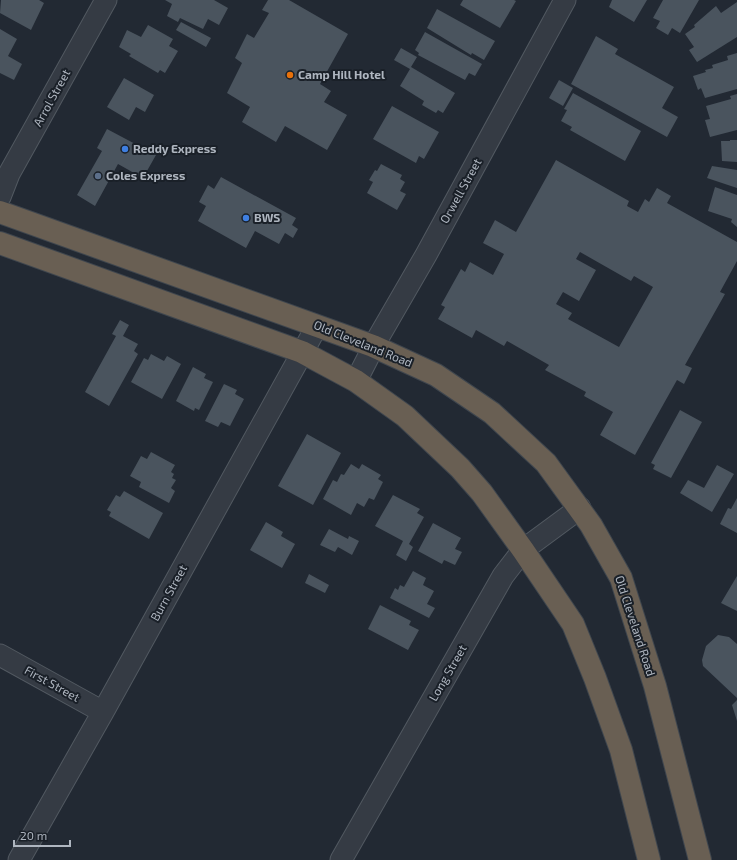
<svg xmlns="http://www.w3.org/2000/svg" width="737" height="860" viewBox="0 0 737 860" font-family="'Exo 2',sans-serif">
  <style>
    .building { fill: #4a545e; fill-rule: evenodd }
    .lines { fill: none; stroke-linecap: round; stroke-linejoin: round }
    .street-casing { stroke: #525961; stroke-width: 23 }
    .highway-casing { stroke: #3f464e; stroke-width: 24 }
    .street { stroke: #353b44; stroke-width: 21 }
    .highway { stroke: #695f53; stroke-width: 22 }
    .food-dot { fill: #e8710a; stroke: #1a2028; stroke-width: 1.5 }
    .shop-dot { fill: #3f7fe0; stroke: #1a2028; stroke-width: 1.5 }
    .service-dot { fill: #5c6f8a; stroke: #1a2028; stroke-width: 1.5 }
    .labels { text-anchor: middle; stroke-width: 4; stroke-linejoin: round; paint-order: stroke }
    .poi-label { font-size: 12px; font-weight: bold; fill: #afb6c0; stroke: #1a2028; text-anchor: start }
    .street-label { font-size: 12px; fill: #afb6c0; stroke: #1a2028 }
  </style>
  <rect width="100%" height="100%" fill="#222933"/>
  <path class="building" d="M1,0H39L44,3L31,30L0,13Z
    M165,0H214L228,8L219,25L208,19L203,29L180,18L178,22L167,16L172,4Z
    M268,0H289L348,34L320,84L331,91L324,102L347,115L327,150L285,126L276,142L242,122L250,107L227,93L242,63L235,58L247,34L254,38L269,13L262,10Z
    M463,0H514L516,1L500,28L460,5Z
    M612,0H647L634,22L609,7Z
    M663,0H699L680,33L672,28L668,35L656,28L660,21L653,18Z
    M737,2V37L697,62L689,50L694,47L685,34L695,27L694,25L716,6L721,13Z
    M437,9L495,41L484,60L472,53L471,55L427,28Z
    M181,22L211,38L206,47L176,30Z
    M148,25L173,39L169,46L178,51L165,73L160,70L158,73L129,56L131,54L119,47L127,30L141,37Z
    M0,29L17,39L8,56L22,64L14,80L0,73Z
    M425,32L482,64L475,76L469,73L465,80L418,55L419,53L415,50Z
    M596,36L618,49L615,54L674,87L662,108L678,117L667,137L571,84Z
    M401,48L417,57L411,67L455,93L443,113L438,110L436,113L422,105L424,101L400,86L410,69L394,60Z
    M737,53V89L705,98L701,88L698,90L693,76L706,72L705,70L713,68L712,65L728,60L727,56Z
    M124,78L154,95L145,112L136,107L129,120L107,107Z
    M559,80L573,88L563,106L549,98Z
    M573,93L641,131L625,161L570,130L572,127L561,121L567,110L564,109Z
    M737,94V130L710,137L705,120L710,119L706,106L731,99L730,96Z
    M392,106L439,132L424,159L419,156L416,163L373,139Z
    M107,129L156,155L143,178L118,164L95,206L77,195L102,151L97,148Z
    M730,140H737V162L722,161L721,141H730Z
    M556,160L629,201L627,206L638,212L645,199L649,202L657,188L671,196L667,203L737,242V261L720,292L725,294L685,365L692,368L684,384L677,380L635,455L600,435L613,412L584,396L586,392L545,370L549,365L507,341L504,346L476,330L472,338L438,319L445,307L441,305L461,269L465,272L470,262L493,275L504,254L483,243L495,220L516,232ZM580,252L631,281L634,276L653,287L619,347L568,319L572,313L556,304L563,292L579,301L596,270L576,259Z
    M381,164L402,175L400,179L405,182L400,191L406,194L397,210L367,193L373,182L369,180L375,170L377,171Z
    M712,166L737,170V188L707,178Z
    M221,177L296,218L292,225L298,229L293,238L285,233L279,244L255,231L246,248L198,221L206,206L199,202L208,185L214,189Z
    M715,187L737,195V227L731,222L732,219L708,211Z
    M120,320L129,325L123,336L138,344L134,351L138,354L109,406L85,392L116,336L112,334Z
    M151,354L164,361L167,356L181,364L162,399L131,382L144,358L148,360Z
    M193,367L206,374L204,378L213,382L199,410L195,408L194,411L176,401Z
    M224,384L237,390L235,394L244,399L230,426L221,422L218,427L205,421Z
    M680,410L702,422L671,478L653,469L655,465L651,463Z
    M307,434L341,453L313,505L278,486Z
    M151,452L175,465L171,472L174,474L172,478L176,480L171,488L175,491L169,503L139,487L141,482L130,476L141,456L147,459Z
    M351,464L359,469L362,464L381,475L378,479L383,482L374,500L369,498L364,507L357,503L351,515L323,499L333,480L337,482L341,474L344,475Z
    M717,465L734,474L712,512L680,493L688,480L704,488Z
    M124,491L163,513L149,539L109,516L111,512L107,510L116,495L120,497Z
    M393,495L420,509L417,513L424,517L409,544L413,547L406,561L396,555L403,541L375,526Z
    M737,498V533L720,524L728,508L731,509Z
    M266,522L283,532L281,536L295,544L282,568L250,550Z
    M433,523L461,538L455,549L462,552L455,565L444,560L442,564L418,551Z
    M329,529L348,539L349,536L359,541L352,555L338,547L335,552L320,545Z
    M413,571L426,578L423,585L434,591L427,604L435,608L429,618L390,598L395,588L398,590L400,585L404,587Z
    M309,574L329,585L325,593L305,583Z
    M737,576V611L721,603Z
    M380,605L411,621L409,625L419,630L408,650L368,629Z
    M718,635L729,637L737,644V698L703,666L702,660L706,646Z
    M737,700V721L732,705Z"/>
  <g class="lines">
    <defs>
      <path id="street" d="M0,197L9,174L106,0
        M356,381L378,338L426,255L565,0
        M0,655L103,712
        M19,860L103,712L317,326
        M341,860L503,576L523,550L580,508"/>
      <path id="highway" d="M0,212L373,346L436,375L492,413L546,463L591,525L621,578L655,686L700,860
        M0,243L302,352L356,381L405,416L460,468L482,493L523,550L573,624L595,678L621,750L649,860"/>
    </defs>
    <use href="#street" class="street-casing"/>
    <use href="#highway" class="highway-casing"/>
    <use href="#street" class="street"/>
    <use href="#highway" class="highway"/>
  </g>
  <circle class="food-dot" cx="290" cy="75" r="4"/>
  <g class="shop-dot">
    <circle cx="125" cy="149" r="4"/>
    <circle cx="246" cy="218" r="4"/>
  </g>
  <circle class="service-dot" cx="98" cy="176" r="4"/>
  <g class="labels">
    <g class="poi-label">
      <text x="298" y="79">Camp Hill Hotel</text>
      <text x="133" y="153">Reddy Express</text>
      <text x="106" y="180">Coles Express</text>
      <text x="254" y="222">BWS</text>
    </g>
    <g class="street-label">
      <text transform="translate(52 98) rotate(-61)" y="4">Arrol Street</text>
      <text transform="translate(461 191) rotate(-61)" y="4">Orwell Street</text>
      <text transform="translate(363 344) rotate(22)" y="4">Old Cleveland Road</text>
      <text transform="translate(169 593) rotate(-61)" y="4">Burn Street</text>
      <text transform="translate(635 626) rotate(72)" y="4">Old Cleveland Road</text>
      <text transform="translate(448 673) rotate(-60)" y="4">Long Street</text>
      <text transform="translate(52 684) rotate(29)" y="4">First Street</text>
    </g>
  </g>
  <path d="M14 840v6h56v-6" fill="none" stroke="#afb6c0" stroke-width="2"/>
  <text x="20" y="840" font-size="12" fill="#afb6c0" stroke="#1a2028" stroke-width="3" paint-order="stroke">20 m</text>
</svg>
